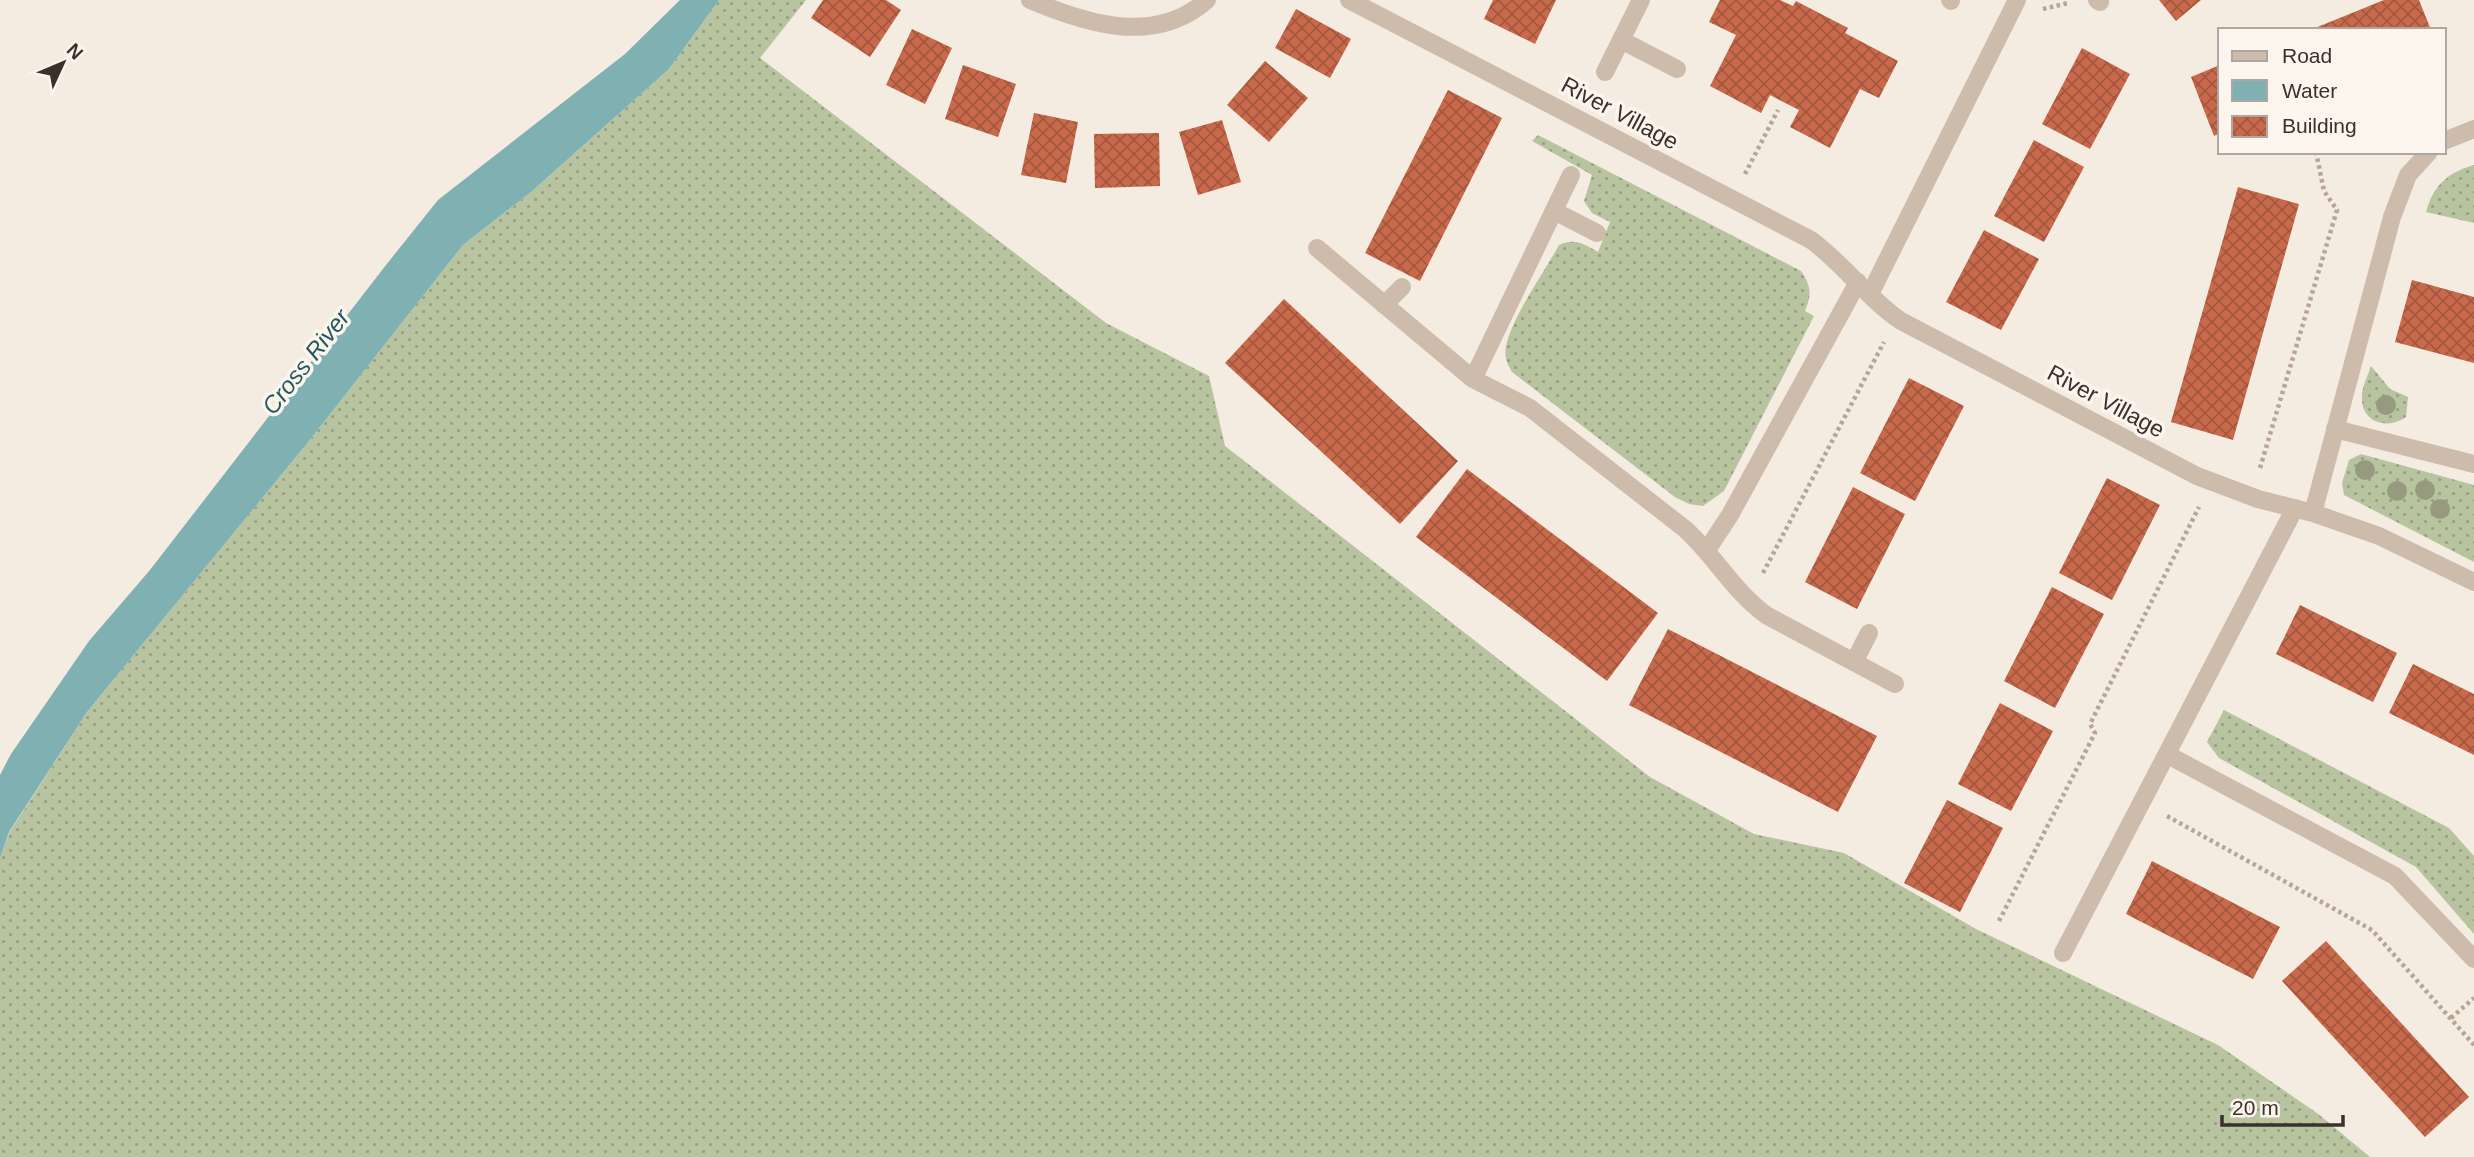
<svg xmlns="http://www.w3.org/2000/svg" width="2474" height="1157" viewBox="0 0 2474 1157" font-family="Arial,sans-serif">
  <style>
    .grass { fill: url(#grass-dots) }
    .water { fill: #7fb0b2 }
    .building { fill: url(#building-cross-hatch) }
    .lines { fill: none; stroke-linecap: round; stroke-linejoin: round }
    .path { stroke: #b9a596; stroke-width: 4.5; stroke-dasharray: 3.5 3.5; stroke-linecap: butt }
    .lane { stroke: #cdbbac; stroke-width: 18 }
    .street { stroke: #cdbbac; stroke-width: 18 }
    .tree { fill: #969b7f }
    .labels { text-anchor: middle; stroke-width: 7; stroke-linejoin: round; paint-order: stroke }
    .street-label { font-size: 23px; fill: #3b302b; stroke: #fbf5ee }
    .water-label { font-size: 24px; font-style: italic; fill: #1f5a5e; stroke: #fbf5ee }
  </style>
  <defs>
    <pattern id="grass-dots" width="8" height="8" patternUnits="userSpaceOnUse" patternTransform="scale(1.75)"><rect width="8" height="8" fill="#b8c4a0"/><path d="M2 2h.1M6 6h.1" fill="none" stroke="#97a083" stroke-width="1.8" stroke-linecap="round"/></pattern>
    <pattern id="building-cross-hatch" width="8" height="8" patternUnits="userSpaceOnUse" patternTransform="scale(1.75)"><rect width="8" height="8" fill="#c8694b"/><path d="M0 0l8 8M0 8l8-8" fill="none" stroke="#a4573f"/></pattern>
  </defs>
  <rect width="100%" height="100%" fill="#f4ebe1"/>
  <path class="grass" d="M719,0H806L760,58L1106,323L1209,376L1225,446L1650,777L1754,834L1844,853L1976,929L2218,1045L2317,1113L2370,1157H0V858L9,833L87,712L309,441L463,245L531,192L669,69Z
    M1538,135L1801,271C1811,286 1812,294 1805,311L1814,316L1724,491L1703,506L1689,504L1675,497L1512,372C1507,363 1504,357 1506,347C1510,320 1545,271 1559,245C1575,238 1583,243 1598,252L1610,222L1592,213L1584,201L1592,175L1532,141Z
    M2474,165V223L2426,212C2433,186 2448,172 2474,165Z
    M2371,366L2390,389L2408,397L2406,417C2389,430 2362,423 2362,399C2361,388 2368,376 2371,366Z
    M2361,454L2474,485V562L2344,495L2342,483L2349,460Z
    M2224,710L2449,828L2474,856V934L2416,867L2219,758L2207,742Z"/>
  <path class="water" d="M680,0H719L669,69L531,192L463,245L309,441L87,712L9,832L0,858V775L11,754L89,641L150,570L386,265L438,200L625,54Z"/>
  <path class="building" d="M823,0H886L901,10L870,57L811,18Z
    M1493,0H1556L1535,44L1484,19Z
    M1720,0H1780L1793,6L1796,1L1848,28L1845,33L1898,61L1879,98L1860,89L1830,148L1790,127L1799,110L1770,95L1761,113L1710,86L1736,35L1709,22Z
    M2159,0H2201L2176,21Z
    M2384,0H2419L2431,30H2310Z
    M1296,9L1351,39L1330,78L1275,48Z
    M912,29L952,48L925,104L886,85Z
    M2082,48L2130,74L2090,149L2042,124Z
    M1265,61L1308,98L1269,142L1227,105Z
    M963,65L1016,84L998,137L945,119Z
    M2220,65V133L2214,136L2191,77Z
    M1448,90L1502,118L1420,281L1365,253Z
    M1034,113L1078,122L1066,183L1021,175Z
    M1222,120L1241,182L1198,195L1179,132Z
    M1159,133L1160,186L1095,188L1094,134Z
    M2034,140L2084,167L2044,242L1994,216Z
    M2238,187L2299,204L2233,440L2171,422Z
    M1984,230L2039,259L2001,330L1946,302Z
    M2412,280L2474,297V363L2395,342Z
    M1284,299L1458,461L1400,524L1225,363Z
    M1909,378L1964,406L1915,501L1860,473Z
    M1467,469L1658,613L1607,681L1416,537Z
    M2107,478L2160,505L2112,600L2059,573Z
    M1853,487L1905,514L1857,609L1805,582Z
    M2052,587L2104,614L2055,708L2004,681Z
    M2300,605L2397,653L2373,702L2276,654Z
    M1668,629L1877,736L1838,812L1629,705Z
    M2413,664L2474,694V755L2389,713Z
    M2000,703L2053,731L2011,811L1958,784Z
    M1947,800L2003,828L1960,912L1904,883Z
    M2152,861L2280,927L2253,979L2126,914Z
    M2326,941L2469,1097L2425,1137L2282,981Z"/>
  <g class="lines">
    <path class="path" d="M2043,9L2068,3
      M1745,174L1778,110
      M2260,468L2337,210L2324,191L2316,152
      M1763,573L1884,342
      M2167,816L2372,930L2474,1045
      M1999,921L2095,733L2090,724L2199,507
      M2451,1018L2474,998"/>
    <path class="lane" d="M1621,40L1677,69
      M1554,211L1597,233
      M1384,305L1402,287
      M1854,662L1869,633"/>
    <path class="street" d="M1030,0C1087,24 1155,46 1207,0
      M1349,0L1811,240C1844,264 1867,298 1901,321L2197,476L2258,499L2313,513L2379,536L2474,582
      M1950,0L1951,1
      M2097,0L2100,2
      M1605,72L1641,0
      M2444,141L2474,129
      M1317,248L1473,379L1530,408L1685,529C1715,556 1733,591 1766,615L1895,684
      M1870,294L2017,0
      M1473,379L1571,175
      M2335,429L2474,464
      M2313,513L2392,217L2408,175L2429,152
      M1707,550L1730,515L1858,282
      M2168,755L2395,876L2474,959
      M2063,953L2295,508"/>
  </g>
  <g class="tree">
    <circle cx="2386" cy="405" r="10"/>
    <circle cx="2365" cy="470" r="10"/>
    <circle cx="2425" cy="490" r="10"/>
    <circle cx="2397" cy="491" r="10"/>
    <circle cx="2440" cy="509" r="10"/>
  </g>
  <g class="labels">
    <g class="street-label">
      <text transform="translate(1620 113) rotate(28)" y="8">River Village</text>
      <text transform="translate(2106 401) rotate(28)" y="8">River Village</text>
    </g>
    <g class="water-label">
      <text transform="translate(306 362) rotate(-52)" y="8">Cross River</text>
    </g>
  </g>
  <rect x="2218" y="28" width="228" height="126" fill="#fbf5ee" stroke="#aea6a0" stroke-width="2"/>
  <rect x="2232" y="51" width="35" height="10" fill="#cdbbac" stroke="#aea6a0" stroke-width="2"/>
  <text x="2282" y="63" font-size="21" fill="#3b302b">Road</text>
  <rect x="2232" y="80" width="35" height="21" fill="#7fb0b2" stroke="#aea6a0" stroke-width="2"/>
  <text x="2282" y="98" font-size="21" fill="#3b302b">Water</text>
  <rect x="2232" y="116" width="35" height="21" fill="url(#building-cross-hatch)" stroke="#aea6a0" stroke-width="2"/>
  <text x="2282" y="133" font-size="21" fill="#3b302b">Building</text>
  <g transform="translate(63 63) rotate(46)" stroke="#fbf5ee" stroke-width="5" paint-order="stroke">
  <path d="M0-5L12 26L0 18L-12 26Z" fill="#3b302b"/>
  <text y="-10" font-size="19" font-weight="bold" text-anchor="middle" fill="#3b302b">N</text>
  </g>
  <path d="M2222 1115v10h121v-10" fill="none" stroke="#3b302b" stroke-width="3.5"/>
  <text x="2232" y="1115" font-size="21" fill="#3b302b" stroke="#fbf5ee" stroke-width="5" paint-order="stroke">20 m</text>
</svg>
